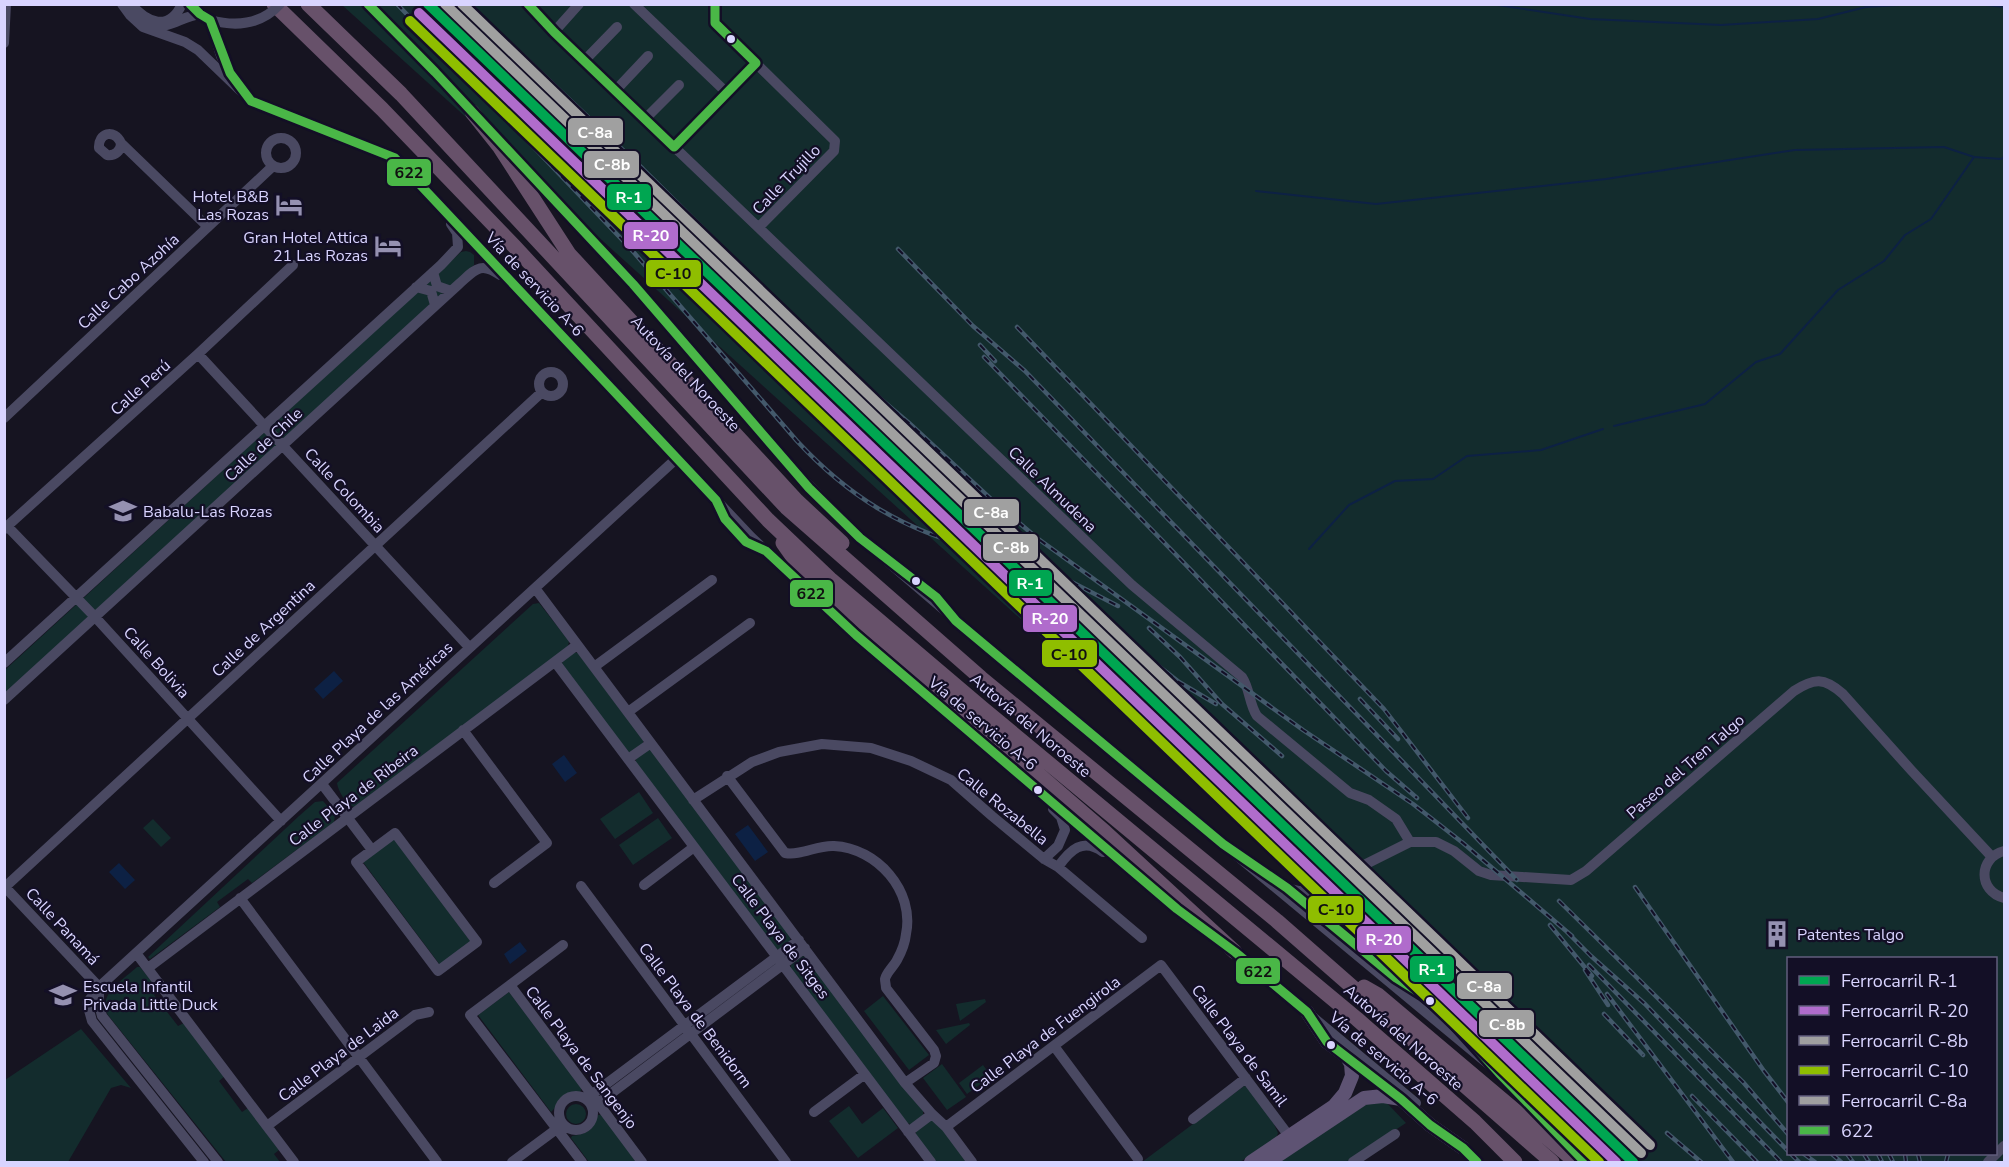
<svg xmlns="http://www.w3.org/2000/svg" width="2009" height="1167" viewBox="0 0 2009 1167" font-family="'Nunito Sans',sans-serif">
  <style>
    .green { fill: #132c2d; fill-rule: evenodd }
    .water { fill: #0d2144 }
    .lines { fill: none; stroke-linecap: round; stroke-linejoin: round }
    .stream { stroke: #0d2144; stroke-width: 2 }
    .minor { stroke: #4a4962; stroke-width: 10 }
    .major { stroke: #5e5373; stroke-width: 14 }
    .highway { stroke: #67516a; stroke-width: 15 }
    .rail-casing { stroke: #43596b; stroke-width: 4.5 }
    .rail { stroke: #130f26; stroke-width: 2; stroke-dasharray: 7; stroke-linecap: butt }
    .minor-bridge { stroke: #4a4962; stroke-width: 10 }
    .bus-1-casing { stroke: #130f26; stroke-width: 14 }
    .bus-1 { stroke: #4ab747; stroke-width: 9 }
    .rail-1-casing { stroke: #130f26; stroke-width: 15 }
    .rail-2-casing { stroke: #130f26; stroke-width: 15 }
    .rail-3-casing { stroke: #130f26; stroke-width: 15 }
    .rail-4-casing { stroke: #130f26; stroke-width: 15 }
    .rail-5-casing { stroke: #130f26; stroke-width: 15 }
    .rail-1 { stroke: #00a651; stroke-width: 10 }
    .rail-2 { stroke: #b06ccc; stroke-width: 10 }
    .rail-3 { stroke: #a0a0a0; stroke-width: 10 }
    .rail-4 { stroke: #8fbe00; stroke-width: 10 }
    .rail-5 { stroke: #a0a0a0; stroke-width: 10 }
    .bus-dot { fill: #d9d4ff; stroke: #130f26; stroke-width: 2 }
    .labels { text-anchor: middle; stroke-width: 4.5; stroke-linejoin: round; paint-order: stroke }
    .street-label { font-size: 16px; fill: #d9d4ff; stroke: #130f26 }
    .poi-label { font-size: 16px; fill: #d9d4ff; stroke: #130f26; text-anchor: start }
    .line-badge { stroke: #130f26; stroke-width: 2 }
    .badge-label { font-size: 16px; text-anchor: middle; font-weight: bold; fill: #fff }
    .pale-badge-label { font-size: 16px; text-anchor: middle; font-weight: bold; fill: #111 }
  </style>
  <rect width="100%" height="100%" fill="#161421"/>
  <path class="green" d="M342,5H2004V1162H1617L1435,994ZM1788,958H1996V1154H1788Z
    M466,251L470,252L474,255V265L5,694V670L461,252Z
    M539,603L569,641L568,647L354,807C346,804 338,791 337,783L533,604Z
    M573,652L578,653L643,740V744L632,752H628L562,664L563,660Z
    M647,750H652L790,936V941L780,949H775L636,764V759Z
    M639,792L653,813L615,839L600,819Z
    M323,801L335,815L334,822L252,883L248,879L217,902L220,907L150,959L148,957L299,816L315,802Z
    M658,818L672,838L633,865L619,845Z
    M153,819L171,838L161,847L143,828Z
    M394,839L471,942L440,965L363,862Z
    M803,956L809,960L923,1111V1116L911,1124L906,1123L791,968V965Z
    M137,967H140L159,990L154,995L178,1026L184,1023L225,1076L219,1081L242,1112L248,1108L279,1150L274,1154L280,1162H226L108,1015C97,994 123,980 137,967Z
    M509,992L582,1088L580,1092C559,1093 563,1101 551,1112L478,1015Z
    M883,996L929,1055L909,1070L864,1011Z
    M985,999L986,1002L960,1021L956,1004Z
    M969,1023L970,1025L946,1044L936,1030Z
    M81,1029L131,1088L121,1085L111,1088L68,1162H5V1080Z
    M942,1064L966,1097L947,1110L923,1078Z
    M983,1065L991,1076L967,1094L959,1083Z
    M1244,1086L1248,1087L1274,1124L1278,1133L1276,1138L1240,1162H1142Z
    M1386,1102L1406,1123L1346,1162H1279L1366,1104Z
    M566 1114a10 10 0 1 1 20 0a10 10 0 1 1-20 0Z
    M849,1106L862,1124L883,1108L898,1128L858,1158L829,1121Z
    M598,1115H602L637,1162H589L571,1138L572,1136C587,1134 593,1130 598,1115Z
    M931,1120L938,1121L968,1162H936L916,1136V1131Z"/>
  <path class="water" d="M334,671L343,681L323,699L314,689Z
    M564,755L577,773L565,782L552,764Z
    M748,825L768,852L755,861L735,834Z
    M119,863L135,880L125,889L109,872Z
    M520,942L527,951L510,964L504,954Z"/>
  <g class="lines">
    <path class="stream" d="M1491,4L1590,19L1721,25L1818,19L1866,7L1916,4
      M1977,4L2004,7
      M1256,191L1376,204L1606,179L1795,150L1944,147L1974,157
      M1614,426L1705,404L1756,362L1780,354L1838,290L1884,261L1905,235L1931,219L1974,157L2001,159L2004,157
      M1309,549L1349,505L1395,481L1433,479L1467,456L1541,450L1603,429"/>
    <path class="minor" d="M122,4L130,15L143,27L185,42L198,50L251,101L395,158L751,537L856,635L1184,913
      M131,4C147,23 169,32 182,4
      M190,4L200,14L210,20L221,56L234,79
      M367,4L435,72L476,116
      M528,4L554,32L1132,585L1242,677C1250,689 1249,704 1257,716L1350,793L1369,800L1396,819L1410,842
      M634,4L726,92
      M715,4V23L835,141L834,151L759,227
      M154,26C170,28 183,16 200,14
      M554,32L579,4
      M4,43L6,4
      M584,61L617,27
      M615,91L648,56
      M645,119L679,85
      M266 153a15 15 0 1 1 30 0a15 15 0 1 1-30 0Z
      M121,143C121,151 115,156 107,155L99,148C98,133 114,128 121,143L208,227
      M674,147L756,63
      M509,151L633,284L777,452L860,538L1053,703L1499,1073L1585,1162
      M433,272L437,286L451,291
      M416,287L431,291L435,305
      M198,354L469,647
      M539 384a12 12 0 1 1 24 0a12 12 0 1 1-24 0Z
      M4,418L273,166
      M7,526L96,618L281,821
      M4,529L198,354L293,265
      M535,588L905,1083L932,1114L946,1127L972,1162
      M555,662L931,1162
      M4,663L441,265L458,247L457,233L451,224
      M594,667L712,580
      M4,700L459,284C475,270 480,261 500,275
      M628,712L750,623
      M463,730L547,843L494,883
      M628,759L651,743
      M727,776L785,853C801,856 817,845 834,846C877,848 915,891 906,934C905,944 902,951 897,960C894,966 886,973 885,979C885,982 886,985 886,988L934,1050L936,1056L934,1063L905,1083
      M322,784L372,850
      M693,800L752,762L779,752L822,744L871,748L911,761L951,780L992,816L1044,859L1058,867L1142,938
      M395,833L477,942L438,971L356,862Z
      M2004,851C1978,858 1978,891 2004,898
      M1044,859L1058,846L1065,830L1061,817L1053,809
      M1058,867C1070,850 1083,837 1103,852
      M644,885L694,847
      M4,886L99,987
      M581,886L786,1162
      M5,887L542,392
      M1287,888L1299,891H1312L1410,842H1436L1454,851L1479,871L1491,875L1571,880L1586,871L1794,691C1814,678 1824,677 1843,694L1911,770L1992,857
      M240,898L437,1162
      M1322,917C1320,901 1323,894 1335,883
      M1230,948L1416,1103
      M136,953L294,1162
      M148,968L577,645
      M510,985L563,945
      M99,987V1004L102,1016L218,1162
      M1054,1046L1138,1159
      M559 1113a17 17 0 1 1 34 0a17 17 0 1 1-34 0Z
      M586,1099L799,940
      M593,1107L805,948
      M814,1112L865,1074
      M1193,1119L1246,1078
      M267,1126L415,1015L429,1012
      M946,1127L1161,965L1292,1140
      M908,1132L932,1114
      M1458,1143L1477,1162
      M204,1162L92,1021L87,1003L99,987L676,459
      M512,1162L562,1125
      M582,1162L470,1015L510,985L642,1162
      M1353,1162L1395,1134
      M1988,1162L2004,1146"/>
    <path class="major" d="M1251,1162L1334,1106L1345,1093L1352,1076L1351,1064L1347,1057L1327,1042L1307,1012
      M1268,1162L1364,1098L1383,1096L1401,1099L1430,1125L1463,1148"/>
    <path class="highway" d="M274,4L382,109L514,246L768,520L830,579L982,708L1357,1019L1475,1122L1515,1162
      M308,4L401,94L786,507L981,678L1277,921L1552,1162
      M472,112L499,146L569,254L797,501L842,543
      M783,543L795,560L827,591L1105,832L1235,952
      M1364,987L1378,995L1576,1162"/>
    <defs>
      <path id="rail" d="M397,4L630,248L797,441C849,497 903,530 978,549
        M468,4L643,169L843,367L909,423L992,500L1037,538L1303,730L1413,804L1463,843L1572,936
        M898,249L973,326L1025,371L1517,880
        M1017,327L1384,709L1468,818
        M980,345L995,361
        M984,357L1386,771L1417,798
        M1020,561L1060,576L1118,606
        M1149,628L1180,657L1222,704L1282,756
        M1156,664L1179,682L1216,704
        M1360,699L1398,739
        M1635,887L1764,1071L1788,1102
        M1559,901L1743,1082L1788,1134
        M1550,925L1592,976
        M1567,932L1591,956L1645,1004L1788,1151
        M1589,965L1781,1162
        M1585,970L1608,1005
        M1607,994L1733,1162
        M1604,1014L1643,1055
        M1692,1096L1757,1162
        M1667,1133L1701,1162
        M1791,1154L1799,1162
        M1804,1154L1815,1162
        M1832,1154L1841,1162
        M1847,1154L1853,1162
        M1864,1154L1869,1162
        M1878,1154L1882,1162
        M1889,1154L1893,1162
        M1905,1154L1906,1162
        M1918,1154L1920,1162
        M1946,1162L1948,1154"/>
    </defs>
    <use href="#rail" class="rail-casing"/>
    <use href="#rail" class="rail"/>
    <path class="minor-bridge" d="M210,20C236,27 261,25 280,4"/>
    <defs>
      <path id="bus-1" d="M190,4L200,14L210,20L230,73L251,101L395,158L716,500L725,519L746,542L766,551L856,635L1177,909L1235,952L1307,1012L1327,1042L1401,1099L1430,1125L1463,1148L1477,1162
        M368,4L435,72L633,284L809,488L860,538L936,597L956,621L1223,844L1287,888L1396,978L1423,995L1445,1013L1499,1073L1585,1162
        M528,4L554,32L674,147L756,63L715,23V4"/>
    </defs>
    <use href="#bus-1" class="bus-1-casing"/>
    <use href="#bus-1" class="bus-1"/>
    <defs>
      <path id="rail-1" d="M428,4L1633,1162"/>
      <path id="rail-2" d="M419,13L1616,1162"/>
      <path id="rail-3" d="M445,4L1641,1153"/>
      <path id="rail-4" d="M410,21L1599,1162"/>
      <path id="rail-5" d="M462,4L1650,1145"/>
    </defs>
    <use href="#rail-1" class="rail-1-casing"/>
    <use href="#rail-2" class="rail-2-casing"/>
    <use href="#rail-3" class="rail-3-casing"/>
    <use href="#rail-4" class="rail-4-casing"/>
    <use href="#rail-5" class="rail-5-casing"/>
    <use href="#rail-1" class="rail-1"/>
    <use href="#rail-2" class="rail-2"/>
    <use href="#rail-3" class="rail-3"/>
    <use href="#rail-4" class="rail-4"/>
    <use href="#rail-5" class="rail-5"/>
  </g>
  <defs>
    <symbol id="hotel-bare" viewBox="-9 -9 18 18"><path d="M-6-4.5h1.5V1H6V5H4.5V3h-9V5H-6ZM-4 0a1.8 1.8 0 1 1 3.6 0ZM.5 0V-2.5h3Q6-2.5 6 0Z" fill="#9591b1" stroke="#130f26" stroke-width="2.5" paint-order="stroke"/></symbol>
    <symbol id="school-bare" viewBox="-9 -9 18 18"><path d="M0-5L7-2L0 1L-7-2ZM-4 1L0 2.5L4 1V4Q0 6-4 4Z" fill="#9591b1" stroke="#130f26" stroke-width="2.5" paint-order="stroke"/></symbol>
    <symbol id="building-bare" viewBox="-9 -9 18 18"><path d="M-4-6H4V6H1V3H-1V6H-4ZM-2.5-4.3h1.7v1.8h-1.7ZM.8-4.3h1.7v1.8H.8ZM-2.5-1h1.7V.8h-1.7ZM.8-1h1.7V.8H.8Z" fill="#9591b1" stroke="#130f26" stroke-width="2.5" paint-order="stroke"/></symbol>
  </defs>
  <g fill-rule="evenodd">
    <use href="#hotel-bare" x="270" y="186" width="38" height="38"/>
    <use href="#hotel-bare" x="369" y="227" width="38" height="38"/>
    <use href="#school-bare" x="104" y="492" width="38" height="38"/>
    <use href="#building-bare" x="1758" y="915" width="38" height="38"/>
    <use href="#school-bare" x="44" y="976" width="38" height="38"/>
  </g>
  <g class="bus-dot">
    <circle cx="731" cy="39" r="5"/>
    <circle cx="916" cy="581" r="5"/>
    <circle cx="1038" cy="790" r="5"/>
    <circle cx="1430" cy="1001" r="5"/>
    <circle cx="1331" cy="1045" r="5"/>
  </g>
  <g class="labels">
    <g class="street-label">
      <text transform="translate(786 179) rotate(-46)" y="6">Calle Trujillo</text>
      <text transform="translate(128 281) rotate(-43)" y="6">Calle Cabo Azohía</text>
      <text transform="translate(535 284) rotate(47)" y="6">Vía de servicio A-6</text>
      <text transform="translate(686 373) rotate(47)" y="6">Autovía del Noroeste</text>
      <text transform="translate(140 387) rotate(-42)" y="6">Calle Perú</text>
      <text transform="translate(263 444) rotate(-43)" y="6">Calle de Chile</text>
      <text transform="translate(1053 489) rotate(44)" y="6">Calle Almudena</text>
      <text transform="translate(345 490) rotate(47)" y="6">Calle Colombia</text>
      <text transform="translate(263 628) rotate(-43)" y="6">Calle de Argentina</text>
      <text transform="translate(157 662) rotate(48)" y="6">Calle Bolivia</text>
      <text transform="translate(377 712) rotate(-43)" y="6">Calle Playa de las Américas</text>
      <text transform="translate(983 723) rotate(40)" y="6">Vía de servicio A-6</text>
      <text transform="translate(1031 725) rotate(40)" y="6">Autovía del Noroeste</text>
      <text transform="translate(1685 766) rotate(-41)" y="6">Paseo del Tren Talgo</text>
      <text transform="translate(353 795) rotate(-37)" y="6">Calle Playa de Ribeira</text>
      <text transform="translate(1003 806) rotate(39)" y="6">Calle Rozabella</text>
      <text transform="translate(63 926) rotate(47)" y="6">Calle Panamá</text>
      <text transform="translate(781 936) rotate(53)" y="6">Calle Playa de Sitges</text>
      <text transform="translate(696 1015) rotate(53)" y="6">Calle Playa de Benidorm</text>
      <text transform="translate(1045 1034) rotate(-37)" y="6">Calle Playa de Fuengirola</text>
      <text transform="translate(1404 1037) rotate(41)" y="6">Autovía del Noroeste</text>
      <text transform="translate(1240 1045) rotate(53)" y="6">Calle Playa de Samil</text>
      <text transform="translate(338 1054) rotate(-37)" y="6">Calle Playa de Laida</text>
      <text transform="translate(582 1057) rotate(53)" y="6">Calle Playa de Sangenjo</text>
      <text transform="translate(1384 1058) rotate(40)" y="6">Vía de servicio A-6</text>
    </g>
    <g class="poi-label">
      <text x="269" y="202" text-anchor="end">Hotel B&amp;B<tspan x="269" dy="18">Las Rozas</tspan></text>
      <text x="368" y="243" text-anchor="end">Gran Hotel Attica<tspan x="368" dy="18">21 Las Rozas</tspan></text>
      <text x="143" y="517">Babalu-Las Rozas</text>
      <text x="1797" y="940">Patentes Talgo</text>
      <text x="83" y="992">Escuela Infantil<tspan x="83" dy="18">Privada Little Duck</tspan></text>
    </g>
  </g>
  <g class="line-badge">
    <rect x="567" y="117" width="57" height="29" rx="6" fill="#a0a0a0"/>
    <rect x="583" y="150" width="57" height="29" rx="6" fill="#a0a0a0"/>
    <rect x="386" y="158" width="46" height="29" rx="6" fill="#4ab747"/>
    <rect x="606" y="183" width="46" height="28" rx="6" fill="#00a651"/>
    <rect x="623" y="221" width="56" height="29" rx="6" fill="#b06ccc"/>
    <rect x="645" y="259" width="57" height="29" rx="6" fill="#8fbe00"/>
    <rect x="963" y="498" width="57" height="29" rx="6" fill="#a0a0a0"/>
    <rect x="982" y="533" width="57" height="29" rx="6" fill="#a0a0a0"/>
    <rect x="1008" y="569" width="45" height="28" rx="6" fill="#00a651"/>
    <rect x="789" y="579" width="45" height="29" rx="6" fill="#4ab747"/>
    <rect x="1022" y="604" width="56" height="29" rx="6" fill="#b06ccc"/>
    <rect x="1041" y="639" width="57" height="29" rx="6" fill="#8fbe00"/>
    <rect x="1307" y="895" width="57" height="29" rx="6" fill="#8fbe00"/>
    <rect x="1356" y="925" width="56" height="29" rx="6" fill="#b06ccc"/>
    <rect x="1409" y="955" width="46" height="28" rx="6" fill="#00a651"/>
    <rect x="1235" y="957" width="46" height="28" rx="6" fill="#4ab747"/>
    <rect x="1456" y="972" width="57" height="28" rx="6" fill="#a0a0a0"/>
    <rect x="1478" y="1009" width="57" height="29" rx="6" fill="#a0a0a0"/>
  </g>
  <g class="badge-label">
    <text x="595" y="138">C-8a</text>
    <text x="612" y="170">C-8b</text>
    <text x="629" y="203">R-1</text>
    <text x="651" y="241">R-20</text>
    <text x="991" y="518">C-8a</text>
    <text x="1011" y="553">C-8b</text>
    <text x="1030" y="589">R-1</text>
    <text x="1050" y="624">R-20</text>
    <text x="1384" y="945">R-20</text>
    <text x="1432" y="975">R-1</text>
    <text x="1484" y="992">C-8a</text>
    <text x="1507" y="1030">C-8b</text>
  </g>
  <g class="pale-badge-label">
    <text x="409" y="178">622</text>
    <text x="673" y="279">C-10</text>
    <text x="811" y="599">622</text>
    <text x="1069" y="660">C-10</text>
    <text x="1336" y="915">C-10</text>
    <text x="1258" y="977">622</text>
  </g>
  <rect width="2009" height="1167" fill="none" stroke="#d9d4ff" stroke-width="12"/>
  <rect x="1787" y="957" width="210" height="198" fill="#130f26" stroke="#625e7d" stroke-width="1.5"/>
  <rect x="1799" y="976" width="30" height="9" fill="#00a651" stroke="#625e7d" stroke-width="1.5"/>
  <text x="1841" y="987" font-size="18" fill="#d9d4ff">Ferrocarril R-1</text>
  <rect x="1799" y="1006" width="30" height="9" fill="#b06ccc" stroke="#625e7d" stroke-width="1.5"/>
  <text x="1841" y="1017" font-size="18" fill="#d9d4ff">Ferrocarril R-20</text>
  <rect x="1799" y="1036" width="30" height="9" fill="#a0a0a0" stroke="#625e7d" stroke-width="1.5"/>
  <text x="1841" y="1047" font-size="18" fill="#d9d4ff">Ferrocarril C-8b</text>
  <rect x="1799" y="1066" width="30" height="9" fill="#8fbe00" stroke="#625e7d" stroke-width="1.5"/>
  <text x="1841" y="1077" font-size="18" fill="#d9d4ff">Ferrocarril C-10</text>
  <rect x="1799" y="1096" width="30" height="9" fill="#a0a0a0" stroke="#625e7d" stroke-width="1.5"/>
  <text x="1841" y="1107" font-size="18" fill="#d9d4ff">Ferrocarril C-8a</text>
  <rect x="1799" y="1126" width="30" height="9" fill="#4ab747" stroke="#625e7d" stroke-width="1.5"/>
  <text x="1841" y="1137" font-size="18" fill="#d9d4ff">622</text>
</svg>
